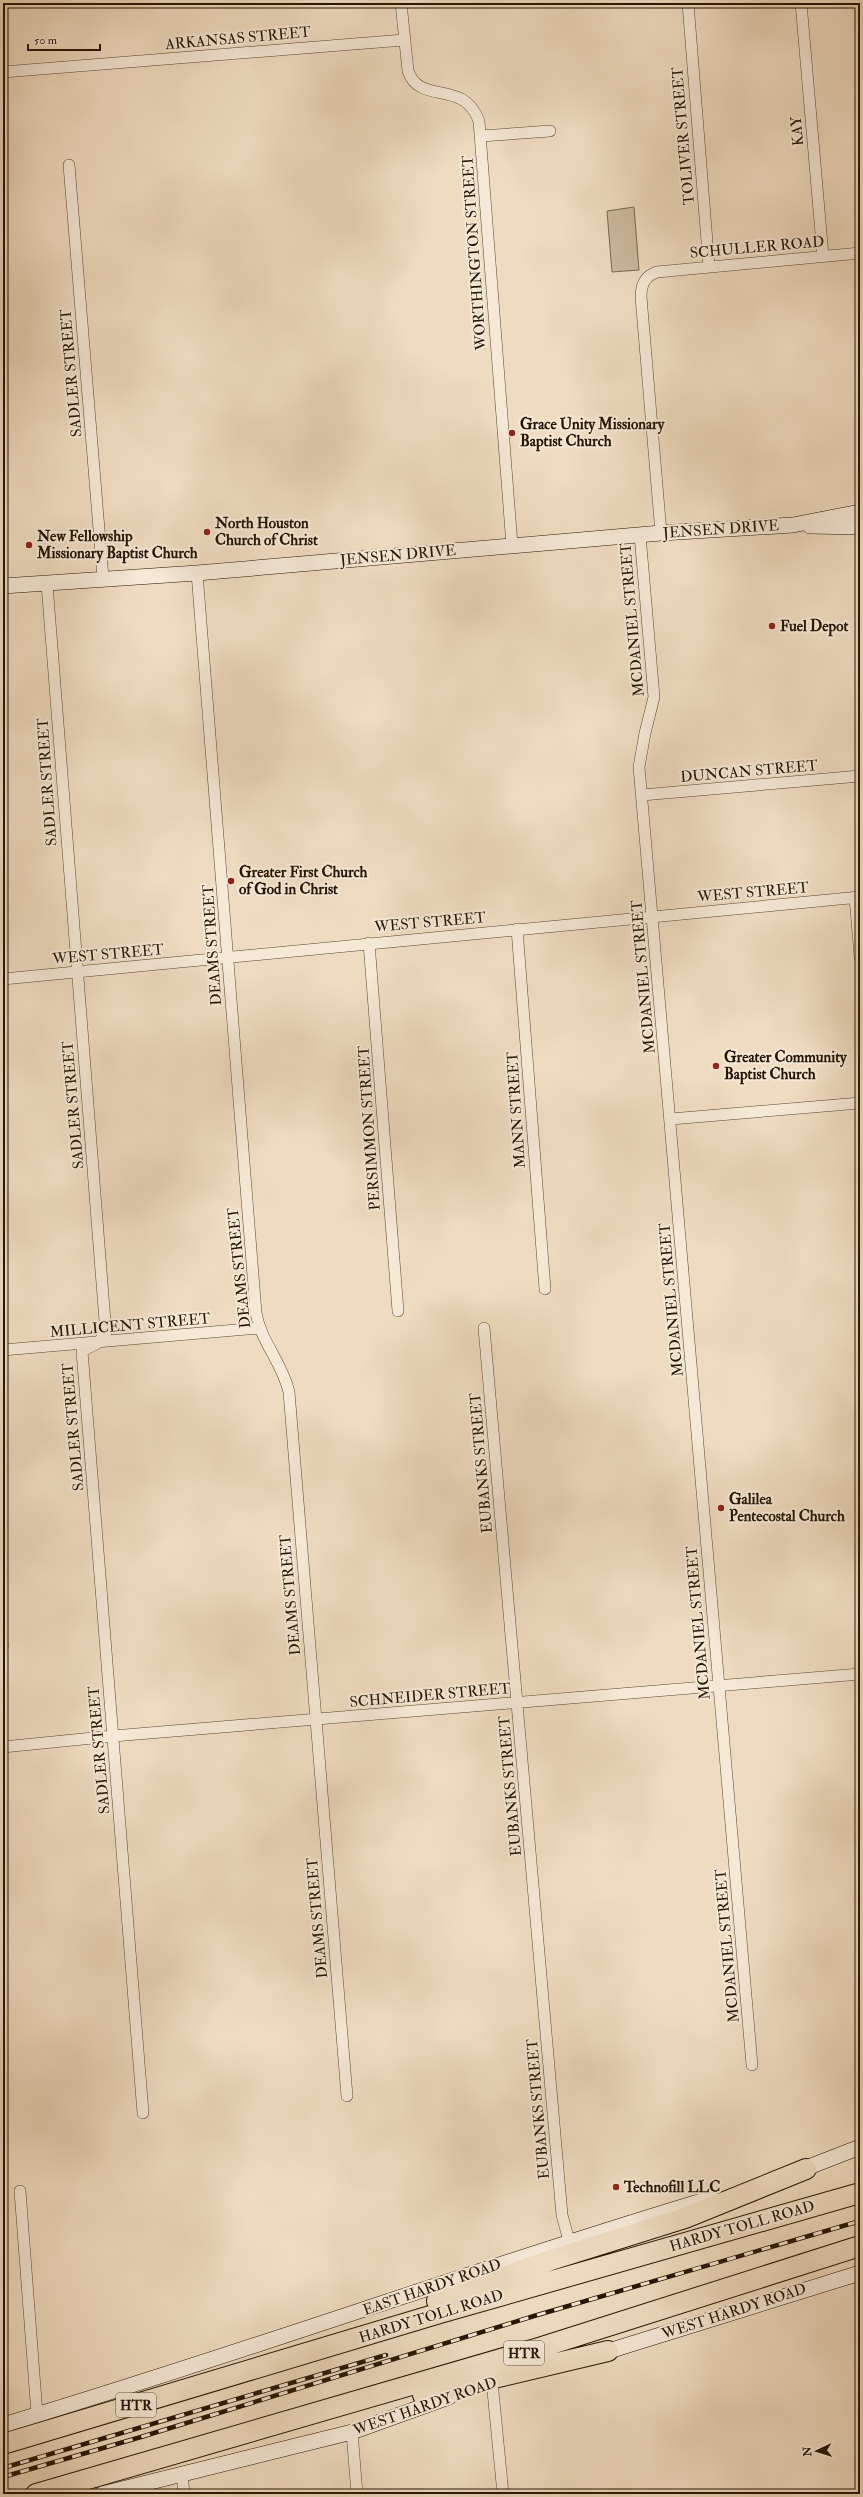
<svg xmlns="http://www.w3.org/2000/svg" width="863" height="2497" viewBox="0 0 863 2497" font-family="'IM FELL Double Pica',serif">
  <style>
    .green { fill: #cdba9f; stroke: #796850 }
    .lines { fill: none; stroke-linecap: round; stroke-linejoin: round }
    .street-casing { stroke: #584730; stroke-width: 12 }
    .secondary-casing { stroke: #251500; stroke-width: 16 }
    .highway-casing { stroke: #251500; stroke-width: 22 }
    .street { stroke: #f5e8d6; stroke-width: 11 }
    .secondary { stroke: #f5e8d6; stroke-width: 15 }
    .highway { stroke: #efdcc0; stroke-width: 20 }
    .rail-casing { stroke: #251500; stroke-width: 4.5 }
    .rail { stroke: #f5e8d6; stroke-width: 3; stroke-dasharray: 9; stroke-linecap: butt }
    .poi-dot { fill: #8f2418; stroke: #f5e8d6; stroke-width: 1.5 }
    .labels { text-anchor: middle; stroke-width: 4; stroke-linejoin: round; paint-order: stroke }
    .shield { fill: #f5e8d6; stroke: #635440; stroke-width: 1 }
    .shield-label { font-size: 14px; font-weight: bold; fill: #251500 }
    .street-label { font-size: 15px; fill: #251500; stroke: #f5e8d6 }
    .poi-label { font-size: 15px; font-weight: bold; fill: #251500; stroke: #f5e8d6; text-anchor: start }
  </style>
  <rect width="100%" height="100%" fill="#efdcc0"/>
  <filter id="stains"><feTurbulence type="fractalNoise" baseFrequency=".005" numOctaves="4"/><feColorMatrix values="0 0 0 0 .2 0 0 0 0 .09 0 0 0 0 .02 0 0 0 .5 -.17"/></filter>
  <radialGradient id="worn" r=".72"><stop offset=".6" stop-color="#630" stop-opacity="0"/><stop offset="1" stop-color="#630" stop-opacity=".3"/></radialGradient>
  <path class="green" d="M634,207L639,270L612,272L607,211Z
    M3,1588L8,1647H3Z"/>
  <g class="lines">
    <defs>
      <path id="street" d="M401,3L408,71C420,106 463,78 479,121L512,545
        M688,3L709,267
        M801,3L823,256
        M3,72L404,40
        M481,136L550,131
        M69,165L103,578
        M661,533L641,297C641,284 645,276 657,272L860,253
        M640,535L654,697L645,733L639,767L752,2065
        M197,573L256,1313C261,1342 282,1362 289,1392L347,2096
        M47,584L106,1334L96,1344L82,1351L143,2113
        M642,795L860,776
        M855,897L860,957
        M517,929L545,1289
        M369,943L398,1311
        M3,979L860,897
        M671,1119L860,1103
        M484,1328L562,2215L569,2241
        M3,1350L259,1328
        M3,1747L113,1736L860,1674
        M20,2191L37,2414
        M492,2381L503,2494
        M352,2432L357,2494
        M182,2473L184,2494"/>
      <path id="secondary" d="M810,526L860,527
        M3,586L197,573L661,533L793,525L860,512
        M796,2172L860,2147
        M599,2354L860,2273
        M3,2425C241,2354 474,2269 712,2198
        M102,2494L352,2432L449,2397"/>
      <path id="highway" d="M437,2301L551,2260L685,2218L806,2169
        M423,2395L608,2351
        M3,2444L440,2313L860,2193
        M36,2494L542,2347L860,2246"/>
    </defs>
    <use href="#street" class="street-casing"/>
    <use href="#secondary" class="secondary-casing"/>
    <use href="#highway" class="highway-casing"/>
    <use href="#street" class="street"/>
    <use href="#secondary" class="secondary"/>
    <use href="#highway" class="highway"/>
    <defs>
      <path id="rail" d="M3,2468L386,2355
        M3,2477L141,2437L534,2316L860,2221"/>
    </defs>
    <use href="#rail" class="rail-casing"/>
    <use href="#rail" class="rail"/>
  </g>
  <g class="poi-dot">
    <circle cx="512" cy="433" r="4"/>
    <circle cx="207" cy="532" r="4"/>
    <circle cx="29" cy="545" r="4"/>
    <circle cx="772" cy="626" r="4"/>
    <circle cx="231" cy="881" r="4"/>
    <circle cx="716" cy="1066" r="4"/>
    <circle cx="721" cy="1508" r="4"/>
    <circle cx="616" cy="2187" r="4"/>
  </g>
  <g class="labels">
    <g class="shield">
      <rect x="504" y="2341" width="40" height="24" rx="3"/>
      <rect x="116" y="2393" width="40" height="24" rx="3"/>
    </g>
    <g class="shield-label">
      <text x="524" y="2358">HTR</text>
      <text x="136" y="2410">HTR</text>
    </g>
    <g class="street-label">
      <text transform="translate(238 38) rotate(-5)" y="5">ARKANSAS STREET</text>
      <text transform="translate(797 131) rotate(-95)" y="5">KAY</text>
      <text transform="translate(683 136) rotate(-95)" y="5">TOLIVER STREET</text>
      <text transform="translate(757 247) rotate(-5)" y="5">SCHULLER ROAD</text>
      <text transform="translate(474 253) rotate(-94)" y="5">WORTHINGTON STREET</text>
      <text transform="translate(71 373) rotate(-95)" y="5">SADLER STREET</text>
      <text transform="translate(721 529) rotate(-4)" y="5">JENSEN DRIVE</text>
      <text transform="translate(398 555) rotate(-5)" y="5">JENSEN DRIVE</text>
      <text transform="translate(632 620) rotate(-95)" y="5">MCDANIEL STREET</text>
      <text transform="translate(749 771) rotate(-5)" y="5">DUNCAN STREET</text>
      <text transform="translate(47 782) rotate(-94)" y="5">SADLER STREET</text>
      <text transform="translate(753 892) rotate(-5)" y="5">WEST STREET</text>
      <text transform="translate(430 922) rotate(-5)" y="5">WEST STREET</text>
      <text transform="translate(212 945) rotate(-94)" y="5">DEAMS STREET</text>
      <text transform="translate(108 954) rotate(-5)" y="5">WEST STREET</text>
      <text transform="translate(643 977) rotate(-95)" y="5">MCDANIEL STREET</text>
      <text transform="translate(73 1105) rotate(-95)" y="5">SADLER STREET</text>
      <text transform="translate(516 1110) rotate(-94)" y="5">MANN STREET</text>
      <text transform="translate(369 1128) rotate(-94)" y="5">PERSIMMON STREET</text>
      <text transform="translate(239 1268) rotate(-96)" y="5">DEAMS STREET</text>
      <text transform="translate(671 1300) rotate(-95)" y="5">MCDANIEL STREET</text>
      <text transform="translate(130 1325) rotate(-5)" y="5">MILLICENT STREET</text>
      <text transform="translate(73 1427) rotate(-95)" y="5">SADLER STREET</text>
      <text transform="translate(481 1463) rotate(-95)" y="5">EUBANKS STREET</text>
      <text transform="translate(290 1595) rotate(-95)" y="5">DEAMS STREET</text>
      <text transform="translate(698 1623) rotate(-95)" y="5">MCDANIEL STREET</text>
      <text transform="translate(430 1695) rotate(-5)" y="5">SCHNEIDER STREET</text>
      <text transform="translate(99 1750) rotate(-95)" y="5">SADLER STREET</text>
      <text transform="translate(510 1786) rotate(-95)" y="5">EUBANKS STREET</text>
      <text transform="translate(317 1918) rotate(-95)" y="5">DEAMS STREET</text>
      <text transform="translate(727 1946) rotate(-95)" y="5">MCDANIEL STREET</text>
      <text transform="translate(538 2109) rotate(-95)" y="5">EUBANKS STREET</text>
      <text transform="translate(742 2226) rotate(-16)" y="5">HARDY TOLL ROAD</text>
      <text transform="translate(432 2287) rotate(-19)" y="5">EAST HARDY ROAD</text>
      <text transform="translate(734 2311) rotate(-18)" y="5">WEST HARDY ROAD</text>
      <text transform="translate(431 2316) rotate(-17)" y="5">HARDY TOLL ROAD</text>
      <text transform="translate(425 2406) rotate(-19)" y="5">WEST HARDY ROAD</text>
    </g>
    <g class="poi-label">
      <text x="520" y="429">Grace Unity Missionary<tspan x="520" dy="17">Baptist Church</tspan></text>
      <text x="215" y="528">North Houston<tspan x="215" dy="17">Church of Christ</tspan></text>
      <text x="37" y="541">New Fellowship<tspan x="37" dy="17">Missionary Baptist Church</tspan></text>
      <text x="780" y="631">Fuel Depot</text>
      <text x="239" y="877">Greater First Church<tspan x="239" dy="17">of God in Christ</tspan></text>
      <text x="724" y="1062">Greater Community<tspan x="724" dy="17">Baptist Church</tspan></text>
      <text x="729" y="1504">Galilea<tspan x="729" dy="17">Pentecostal Church</tspan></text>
      <text x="624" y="2192">Technofill LLC</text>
    </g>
  </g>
  <rect width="863" height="2497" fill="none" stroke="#efdcc0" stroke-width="16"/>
  <rect x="4" y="4" width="855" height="2489" fill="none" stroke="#251500" stroke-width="2"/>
  <rect x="8" y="8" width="847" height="2481" fill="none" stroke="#251500"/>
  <g transform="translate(817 2451) rotate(266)" stroke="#f5e8d6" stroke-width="3" paint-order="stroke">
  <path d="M0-3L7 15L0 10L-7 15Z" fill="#251500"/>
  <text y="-6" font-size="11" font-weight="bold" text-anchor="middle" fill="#251500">N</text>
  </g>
  <path d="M28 44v6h72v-6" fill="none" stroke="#251500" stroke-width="2"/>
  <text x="34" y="44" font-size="12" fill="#251500" stroke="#f5e8d6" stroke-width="3" paint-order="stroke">50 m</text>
  <rect width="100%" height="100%" filter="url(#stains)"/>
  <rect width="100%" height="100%" fill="url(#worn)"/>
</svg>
